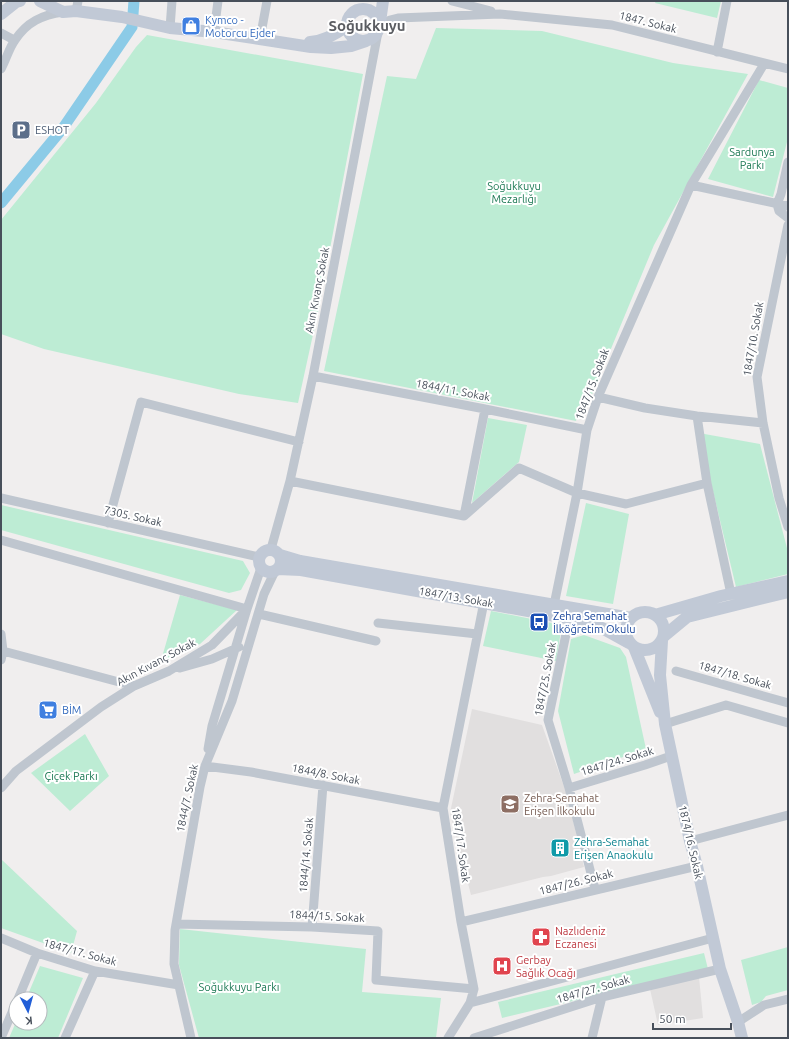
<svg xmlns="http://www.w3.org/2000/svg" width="789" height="1039" viewBox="0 0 789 1039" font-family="Ubuntu,sans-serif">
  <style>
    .education { fill: #e1dfdf }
    .green { fill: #bdecd4 }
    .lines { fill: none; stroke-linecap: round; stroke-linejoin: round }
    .canal { stroke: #8ccbe7; stroke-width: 11 }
    .street { stroke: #bfc6cf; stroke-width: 9 }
    .secondary { stroke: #c1c9d6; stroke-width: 12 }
    .labels { text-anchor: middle; stroke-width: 4; stroke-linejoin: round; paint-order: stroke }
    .shop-label { font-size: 11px; fill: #366cbe; stroke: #fff; text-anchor: start }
    .street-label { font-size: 11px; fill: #474f5a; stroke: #fff }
    .service-label { font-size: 11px; fill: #4e5e75; stroke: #fff; text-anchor: start }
    .park-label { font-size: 11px; fill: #1b7853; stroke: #fff }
    .transit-label { font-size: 11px; fill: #164399; stroke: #fff; text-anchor: start }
    .education-label { font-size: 11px; fill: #785e54; stroke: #fff; text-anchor: start }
    .culture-label { font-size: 11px; fill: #0d838f; stroke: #fff; text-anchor: start }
    .health-label { font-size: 11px; fill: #be3a42; stroke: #fff; text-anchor: start }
    .district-label { font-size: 15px; font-weight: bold; fill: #5b5d62; stroke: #fff }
  </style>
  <rect width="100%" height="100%" fill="#f0eeee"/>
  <path class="education" d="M472,709L542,725L567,795L584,867L551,876L543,877L471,895L450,813Z
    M699,977L703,1018L658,1025L650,989Z"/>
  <path class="green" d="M656,1H721L717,18L655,3Z
    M436,28L542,31L673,63L748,74L654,245L591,397L582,400L576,421L324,371L387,76L416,79Z
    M147,35L363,74L319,307L298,403L239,394L44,349L1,334V220L96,103L136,47Z
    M759,80L788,88V138L773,197L708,179Z
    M488,418L527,425L519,462L472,503Z
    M699,433L760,444L788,552V574L736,587Z
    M586,503L629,514L613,604L566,596Z
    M1,505L243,561L250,573L241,590L229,593L1,530Z
    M180,595L237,610L200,644L160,664Z
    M491,611L562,625L556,661L483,646Z
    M584,635L620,648L626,657L646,749L574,774L558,711L571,639Z
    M85,734L109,776L70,811L31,773Z
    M1,859L77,931L71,953L1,928Z
    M180,929L366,949L362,992L441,998L436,1038H199L179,965Z
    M788,947V990L766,996L761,1002L752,1005L741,960Z
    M704,953L708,969L502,1018L498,1002Z
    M40,966L83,978L58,1038H9L16,1022V1023H40V999H26Z"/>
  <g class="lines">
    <path class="canal" d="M1,203L63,128L132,27L134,1"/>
    <path class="street" d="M452,1L491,11
      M76,11L78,1
      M380,27L390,20L398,18L500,14L612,25L788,69
      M170,28L172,1
      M214,32L218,1
      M1,33L14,40
      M260,39L267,1
      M717,52L727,1
      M1,69C6,60 9,48 15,40C27,22 42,15 63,12
      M788,162L781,194L777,204L779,211L788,218
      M691,185L788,206
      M788,225L757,377L763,423L779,498L788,527
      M313,376L485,409L587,430
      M598,397L645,408L697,416L763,423
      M485,409L464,516L519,468L577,493L626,504L707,483
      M697,416L707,483L731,594
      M290,481L464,516
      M1,498L259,557
      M108,523L141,402L299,442
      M1,540L247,609L212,726L208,749
      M271,549L290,481L313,376L378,32
      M554,605L577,493L587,430L598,397L691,185L764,64
      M259,614L376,641
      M378,623L477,634
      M1,634L3,651
      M566,634L548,720L569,788L595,889
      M1,660L3,651L134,686
      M180,668L212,659L239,647
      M676,671L788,703
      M665,724L726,705L788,723
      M205,766L251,772L443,808
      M1,788L16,771L101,707L134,686L169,671L212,645L247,609L261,568
      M569,788L645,765L671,756
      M690,841L788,815
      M461,922L697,866
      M176,924L312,927L378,931L376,980L474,989
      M312,927L323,785
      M1,938L37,953L95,971L179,985
      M18,999L37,953
      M470,1003L713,938
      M738,1022L764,1005L788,999
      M1,1038L16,1003
      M65,1038L95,971
      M191,1038L174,964L175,930L200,787L205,766L232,701L264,594L275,571
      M448,1038L470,1003L474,989L461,922L443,808L484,602
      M474,1038L602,997L720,969
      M592,1038L602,997"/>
    <path class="secondary" d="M40,1L63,12L76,11L122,17L170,28L214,32L311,47L331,48L351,46L366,41
      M347 25a16 16 0 1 1 32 0a16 16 0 1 1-32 0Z
      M1,14L16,2L20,1
      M380,22L383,1
      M310,42C324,41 336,34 347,26
      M259 561a11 11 0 1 1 22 0a11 11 0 1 1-22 0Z
      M280,555L300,561L631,618
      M278,569L301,570L572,619L602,628L629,643
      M626 631a19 19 0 1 1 38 0a19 19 0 1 1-38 0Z
      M655,615L721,596L788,581
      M664,636L687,617L788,592
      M662,641L660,675L665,724L690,841L697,866L720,969L738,1022L742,1038
      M634,647L660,712"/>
  </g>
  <defs>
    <symbol id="shop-square" viewBox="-11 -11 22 22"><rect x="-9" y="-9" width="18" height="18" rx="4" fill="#3f7fe0" stroke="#fff"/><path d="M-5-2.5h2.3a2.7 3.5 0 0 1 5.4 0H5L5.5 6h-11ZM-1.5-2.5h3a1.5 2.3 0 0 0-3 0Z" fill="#fff"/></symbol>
    <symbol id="parking-square" viewBox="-11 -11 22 22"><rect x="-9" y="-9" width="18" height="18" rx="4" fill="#5c6f8a" stroke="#fff"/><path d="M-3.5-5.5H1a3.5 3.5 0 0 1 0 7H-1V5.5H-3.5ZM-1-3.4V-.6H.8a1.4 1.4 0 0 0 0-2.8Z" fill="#fff"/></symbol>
    <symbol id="bus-square" viewBox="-11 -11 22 22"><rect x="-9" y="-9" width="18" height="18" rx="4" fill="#1a4fb4" stroke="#fff"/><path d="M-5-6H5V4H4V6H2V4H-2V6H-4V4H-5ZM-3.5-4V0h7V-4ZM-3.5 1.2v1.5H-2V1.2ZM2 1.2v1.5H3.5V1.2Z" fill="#fff"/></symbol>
    <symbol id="supermarket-square" viewBox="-11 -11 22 22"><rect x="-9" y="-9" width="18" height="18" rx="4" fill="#3f7fe0" stroke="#fff"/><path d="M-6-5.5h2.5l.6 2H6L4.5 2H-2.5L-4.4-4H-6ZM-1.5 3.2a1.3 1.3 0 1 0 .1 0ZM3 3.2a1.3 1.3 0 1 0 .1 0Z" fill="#fff"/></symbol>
    <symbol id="school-square" viewBox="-11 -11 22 22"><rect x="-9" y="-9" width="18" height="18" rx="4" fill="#8d6e63" stroke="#fff"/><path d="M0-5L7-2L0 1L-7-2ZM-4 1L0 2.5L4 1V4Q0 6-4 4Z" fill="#fff"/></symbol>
    <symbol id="building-square" viewBox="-11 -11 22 22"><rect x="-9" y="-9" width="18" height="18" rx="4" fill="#0f9aa8" stroke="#fff"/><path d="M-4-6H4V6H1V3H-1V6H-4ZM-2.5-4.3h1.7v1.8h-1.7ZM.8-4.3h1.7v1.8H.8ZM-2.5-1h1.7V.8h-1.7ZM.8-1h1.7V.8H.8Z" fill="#fff"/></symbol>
    <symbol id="pharmacy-square" viewBox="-11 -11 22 22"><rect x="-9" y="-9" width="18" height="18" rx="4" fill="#e0444e" stroke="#fff"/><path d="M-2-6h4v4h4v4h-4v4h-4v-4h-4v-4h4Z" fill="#fff"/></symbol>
    <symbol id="hospital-square" viewBox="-11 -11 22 22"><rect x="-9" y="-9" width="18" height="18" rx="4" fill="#e0444e" stroke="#fff"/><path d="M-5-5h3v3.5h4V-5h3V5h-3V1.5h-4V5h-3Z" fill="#fff"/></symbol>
  </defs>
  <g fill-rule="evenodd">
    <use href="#shop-square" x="180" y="15" width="22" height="22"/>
    <use href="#parking-square" x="10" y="119" width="22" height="22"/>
    <use href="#bus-square" x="528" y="611" width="22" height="22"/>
    <use href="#supermarket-square" x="37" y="699" width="22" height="22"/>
    <use href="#school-square" x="499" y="793" width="22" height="22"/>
    <use href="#building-square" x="549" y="837" width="22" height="22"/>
    <use href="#pharmacy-square" x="530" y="926" width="22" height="22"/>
    <use href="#hospital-square" x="491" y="955" width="22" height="22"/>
  </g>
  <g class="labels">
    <g class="shop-label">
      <text x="205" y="24">Kymco -<tspan x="205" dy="13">Motorcu Ejder</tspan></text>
      <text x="62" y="714">BİM</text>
    </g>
    <g class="street-label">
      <text transform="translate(648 22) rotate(14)" y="4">1847. Sokak</text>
      <text transform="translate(317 290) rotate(-79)" y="4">Akın Kıvanç Sokak</text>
      <text transform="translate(753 339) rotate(-80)" y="4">1847/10. Sokak</text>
      <text transform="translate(592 384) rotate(-69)" y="4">1847/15. Sokak</text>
      <text transform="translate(453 390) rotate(11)" y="4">1844/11. Sokak</text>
      <text transform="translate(133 516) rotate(13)" y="4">7305. Sokak</text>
      <text transform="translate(456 597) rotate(10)" y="4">1847/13. Sokak</text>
      <text transform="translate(156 662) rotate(-28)" y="4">Akın Kıvanç Sokak</text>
      <text transform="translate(735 675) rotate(16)" y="4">1847/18. Sokak</text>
      <text transform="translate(545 679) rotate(-79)" y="4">1847/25. Sokak</text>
      <text transform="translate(617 761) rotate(-17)" y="4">1847/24. Sokak</text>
      <text transform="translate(326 774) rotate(11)" y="4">1844/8. Sokak</text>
      <text transform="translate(187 798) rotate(-78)" y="4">1844/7. Sokak</text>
      <text transform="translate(691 842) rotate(77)" y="4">1874/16. Sokak</text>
      <text transform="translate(461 845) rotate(82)" y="4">1847/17. Sokak</text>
      <text transform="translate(306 855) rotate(-85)" y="4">1844/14. Sokak</text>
      <text transform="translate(576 882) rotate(-14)" y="4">1847/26. Sokak</text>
      <text transform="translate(327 916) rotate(3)" y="4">1844/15. Sokak</text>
      <text transform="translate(80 952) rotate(15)" y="4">1847/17. Sokak</text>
      <text transform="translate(593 989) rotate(-16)" y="4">1847/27. Sokak</text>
    </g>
    <g class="service-label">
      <text x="35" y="134">ESHOT</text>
    </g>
    <g class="park-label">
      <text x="752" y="156">Sardunya<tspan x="752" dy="13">Parkı</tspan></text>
      <text x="514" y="190">Soğukkuyu<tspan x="514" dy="13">Mezarlığı</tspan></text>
      <text x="71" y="780">Çiçek Parkı</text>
      <text x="239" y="991">Soğukkuyu Parkı</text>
    </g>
    <g class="transit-label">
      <text x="553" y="620">Zehra Semahat<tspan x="553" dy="13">İlköğretim Okulu</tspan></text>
    </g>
    <g class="education-label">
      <text x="524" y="802">Zehra-Semahat<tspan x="524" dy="13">Erişen İlkokulu</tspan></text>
    </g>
    <g class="culture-label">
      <text x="574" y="846">Zehra-Semahat<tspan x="574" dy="13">Erişen Anaokulu</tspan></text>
    </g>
    <g class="health-label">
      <text x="555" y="935">Nazlıdeniz<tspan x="555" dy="13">Eczanesi</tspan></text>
      <text x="516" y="964">Gerbay<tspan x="516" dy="13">Sağlık Ocağı</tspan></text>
    </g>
    <g class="district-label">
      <text x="367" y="31">Soğukkuyu</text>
    </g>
  </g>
  <rect width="789" height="1039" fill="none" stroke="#474f5a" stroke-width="4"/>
  <g transform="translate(28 1011) rotate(174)"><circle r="19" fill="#ffffff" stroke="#b5b9bd"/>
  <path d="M0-3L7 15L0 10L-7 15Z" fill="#215ed7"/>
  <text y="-6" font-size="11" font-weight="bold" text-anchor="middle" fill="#474f5a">K</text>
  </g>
  <path d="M653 1023v6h78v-6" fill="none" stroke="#474f5a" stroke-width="2"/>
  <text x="659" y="1023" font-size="12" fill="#474f5a" stroke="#ffffff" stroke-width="3" paint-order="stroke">50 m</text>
</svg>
